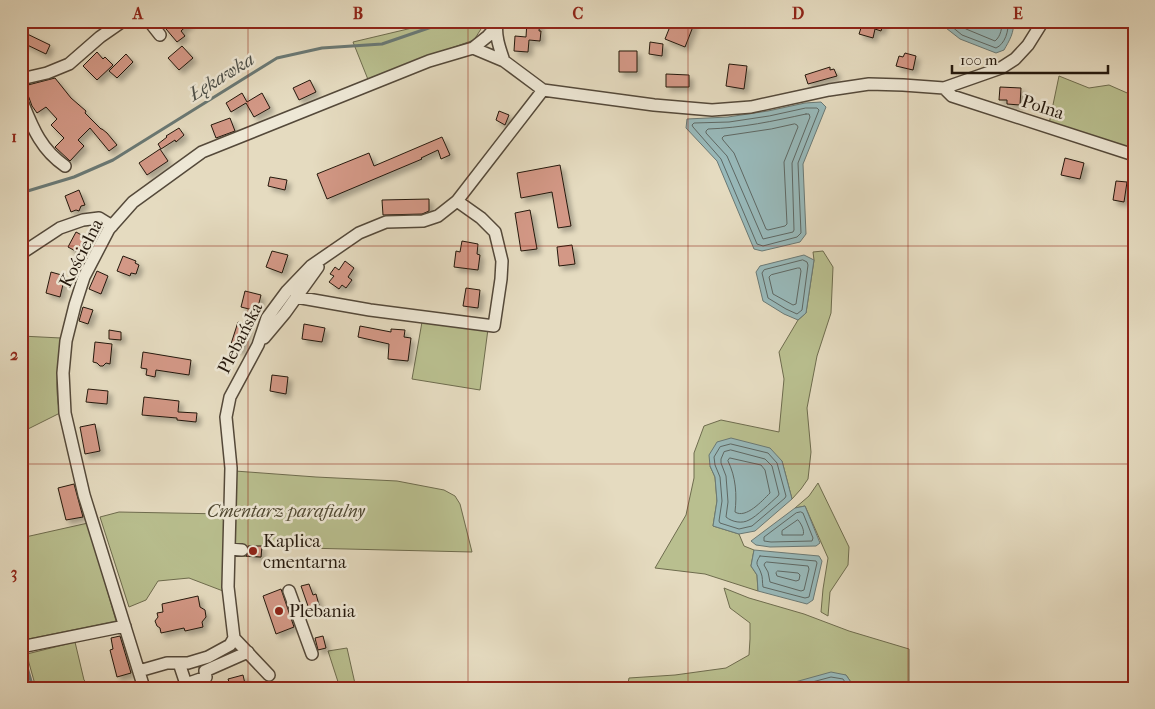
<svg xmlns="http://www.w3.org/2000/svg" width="1155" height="709" viewBox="0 0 1155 709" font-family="'IM FELL French Canon',serif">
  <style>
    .green { fill: #b9bf8f; stroke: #6e6c4e }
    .water { fill: #98b9ba; stroke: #6a7975 }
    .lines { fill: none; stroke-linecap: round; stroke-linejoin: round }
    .shore { stroke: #5e6864; stroke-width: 1 }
    .stream { stroke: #6a7975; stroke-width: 3 }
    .building { fill: #d39886; stroke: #24180d; filter: url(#shadow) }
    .minor-casing { stroke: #54493a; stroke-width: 14 }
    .minor { stroke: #eee8d6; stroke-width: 11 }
    .grid { fill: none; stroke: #8f2418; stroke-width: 1; stroke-opacity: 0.55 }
    .poi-dot { fill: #8f2418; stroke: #eee8d6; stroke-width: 2 }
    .labels { text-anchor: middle; stroke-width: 5; stroke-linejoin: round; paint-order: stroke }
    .street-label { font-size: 18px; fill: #24180d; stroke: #eee8d6 }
    .park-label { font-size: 18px; font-style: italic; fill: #514a34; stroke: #eee8d6 }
    .poi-label { font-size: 18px; fill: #24180d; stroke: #eee8d6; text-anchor: start }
    .water-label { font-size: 19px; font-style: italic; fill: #4d504a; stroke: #eee8d6 }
    .neatline { fill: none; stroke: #8f2418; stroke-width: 2 }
    .grid-label { font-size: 16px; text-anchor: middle; font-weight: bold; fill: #8f2418 }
  </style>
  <defs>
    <filter id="shadow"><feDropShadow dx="4" dy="4" stdDeviation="2.5" flood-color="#0004"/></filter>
  </defs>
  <rect width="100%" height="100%" fill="#e5dbc0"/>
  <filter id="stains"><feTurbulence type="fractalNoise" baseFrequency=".004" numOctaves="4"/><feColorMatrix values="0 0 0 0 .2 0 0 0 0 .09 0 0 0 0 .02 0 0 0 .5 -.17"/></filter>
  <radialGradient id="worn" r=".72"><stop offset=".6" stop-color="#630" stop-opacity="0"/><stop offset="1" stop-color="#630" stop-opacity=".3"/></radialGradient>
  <path class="green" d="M414,21H486L474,40L426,57L369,82L353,42L412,28Z
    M1059,76L1089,88L1109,85L1134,96V152L1049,124Z
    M823,251L833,267L831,313L817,356L807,408L811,452L808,479L801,489L792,499L782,461L710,466L715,477L717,501L713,526L739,534L744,546L754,550L751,566L757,575L758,591L705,574L655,568L686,515L694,478V453L704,426L721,420L779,432L784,379L779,352L798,320L806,313L814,260L813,252Z
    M422,322L488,329L480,390L412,379Z
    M21,336L61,338C58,364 54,388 60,413L28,429L21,474V414L24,393L21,374Z
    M235,471L316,477L397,481L444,490L455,496L460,504L472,552L262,547L261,557L233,556Z
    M818,483L849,547L848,565L830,592L828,616L821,612L823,589L828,558L805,506L795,508L809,496Z
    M119,512L224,514L223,591L189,578L158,581L146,600L129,607L100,517Z
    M88,523L116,621L28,639L21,599V538Z
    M724,588L749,598L804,614L849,631L909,649V688H855L846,675L796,682L794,688H627L629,678L675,675L726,668L749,655L750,639V623L730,608Z
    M75,642L84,680L92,688H36L29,663L27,654Z
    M347,648L356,688H340L328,651Z"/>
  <path class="water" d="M937,21H1013C1015,32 1009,41 1004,50L996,53L960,39Z
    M821,102L826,107L803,164L806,234L800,242L762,251L754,249L717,161L686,128L687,119L728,117L768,111L805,103Z
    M804,255L814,260L806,313L798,320L784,314L763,301L756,272L760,266Z
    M731,438L770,448L782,461L792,499L755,531L739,534L713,526L717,501L715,477L710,466L709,455L717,442Z
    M805,506L820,543L816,546L770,547L756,545L751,541L795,508Z
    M754,550L819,556L822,561L813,600L807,604L758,591L757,575L751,566Z
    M831,672L846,675L855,688H794L795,682Z"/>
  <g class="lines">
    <path class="shore" d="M945,21L962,35L996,48C1005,44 1009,31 1008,21
      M955,21L966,29L995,41C1001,36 1002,28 1002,21
      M806,108H817L819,110L798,163L801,233L797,237L763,246L757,244L721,159L693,127L692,125L694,123L729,122L769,116Z
      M806,114H809L810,117L792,163L794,230L793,232L763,239L727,156L706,133V131L708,129C741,128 774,121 806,114Z
      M795,124L797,125L798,127L784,162L787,224L785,226L768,230L766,229L734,153L723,140L722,138L724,136L771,129Z
      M803,260L807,262L808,265L802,310L797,314L786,309L768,298L762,273L764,270Z
      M798,268H800L801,271L796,304L793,305L773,294L769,277L771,275Z
      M731,444L768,453L777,463L786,496L785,498L752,526L739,529L720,523L719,521L722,501L720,477L715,465L714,457L720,447Z
      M731,450L765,459L772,466L779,494L778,496C771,502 756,517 749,520C742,524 732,522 726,517L728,502L726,476L721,463V459L724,452Z
      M730,458L761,465L765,470L770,493C762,501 746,519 735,512C737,495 736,477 728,461Z
      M801,512L803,513L813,538L812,541L771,542L764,541V537L796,513Z
      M798,520C801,523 805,531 803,535H782V531Z
      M760,556L816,561L817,563L809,597L805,598L763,587C762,582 763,577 761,573C758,564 754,565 760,556Z
      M767,562L808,566L809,569L804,590L801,591L770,582L768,572L764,565L765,563Z
      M778,571L798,573L800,575L799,580L796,581L777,576L776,573Z
      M799,688L801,685L831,677L843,679L849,688"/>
    <path class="stream" d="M21,193L74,177L113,160L277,58L322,48L382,44L449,21
      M23,650L26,664L33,688"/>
  </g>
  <path class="building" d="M176,21H192L181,31L185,36L177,42L166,29Z
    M527,21H540L539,31H541L540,41L529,40L528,52L514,51L515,36L526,37Z
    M682,21H688L694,24L685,47L665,39L671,24L678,27L680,22Z
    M857,21H884L881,31L875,29L873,38L859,34L862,25L856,23Z
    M21,31L50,45L46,54L21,42Z
    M650,42L663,44L662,56L649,54Z
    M182,46L193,58L179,70L168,58Z
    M619,51H637V72H619Z
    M97,52L103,59L105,57L113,65L97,80L83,66Z
    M905,53L916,56L913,70L896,66L899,56L903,57Z
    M126,54L133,62L117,78L109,71Z
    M729,64L747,66L744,89L726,86Z
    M830,67V70L834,69L837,76L808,84L805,75Z
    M666,74L689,75V87H666Z
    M55,78L71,98L86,111L85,113L101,129H102L107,133L117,145L109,151L90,128L78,140L84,146L70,161L55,147L64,138L51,125L57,119L46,107L37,113L32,106L28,95L24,88L28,85Z
    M310,80L316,92L299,100L293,88Z
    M1000,87L1021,88L1020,105L1007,104V100H999Z
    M242,93L247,102L262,93L270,108L254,117L246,103L231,112L226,103Z
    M499,111L509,115L505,125L496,120Z
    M230,118L235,131L216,138L211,125Z
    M179,128L184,135L176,142L175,140L161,149L158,144L167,137L166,136Z
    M442,137L450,155L441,159L438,150L421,158L422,159L327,199L317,174L369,153L374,166Z
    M160,149L168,161L147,175L139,163Z
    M1065,158L1084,163L1080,179L1061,175Z
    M560,165L571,226L558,228L552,192L521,198L517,173Z
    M270,177L287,180L285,190L268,186Z
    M1116,181L1127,182L1124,202L1113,200Z
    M79,190L85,205L81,206L79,211L76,210L71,212L65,196Z
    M429,199V211L422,214L383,215L382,200Z
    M530,210L537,249L521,251L515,213Z
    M76,232L89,239L81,254L68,247Z
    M462,241L478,244L477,254L480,255L478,270L454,267L456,251L460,252Z
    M572,245L575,264L559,266L557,247Z
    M272,251L288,255L282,273L266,267Z
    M123,256L136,261L135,263L139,265L136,274L131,273L130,276L117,271Z
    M345,261L354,268L348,277L352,280L346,288L342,285L339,289L329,282L334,276L330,274L335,267L339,270Z
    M97,271L108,276L101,294L89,289Z
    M51,272L65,276L60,297L46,293Z
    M466,288L480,290L478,308L463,306Z
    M245,291L261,295L257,311L241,307Z
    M83,307L93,310L88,324L79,321Z
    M238,322L249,325L241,351L230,347Z
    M304,324L325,328L322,342L302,339Z
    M360,326L391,332V329L405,330L404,337L411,338L408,361L388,359L389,344L358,337Z
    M109,330L121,332V340L109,339Z
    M95,342L112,344L110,364L106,363L103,366H100L97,363L93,362Z
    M143,352L191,360L189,375L156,370L155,377L146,375L147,369L141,368Z
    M272,375L288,377L286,394L270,391Z
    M88,389L108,391L107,404L86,402Z
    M144,397L179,401L178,412L197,413L196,422L177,420V418L142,415Z
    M95,424L100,451L85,454L80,427Z
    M74,484L83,517L66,520L58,488Z
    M248,546H262L261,557L246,556L249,551Z
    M309,584L313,595L316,594L319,605L309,609L301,586Z
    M281,589L294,627L276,634L263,596Z
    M198,596L200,607L205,610L206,617L202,622L203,627L185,631L184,628L161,633L160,628L157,626L155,621L158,617L157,613L163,612L162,604Z
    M120,636L131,673L117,677L110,650L113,649L111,638Z
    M323,636L326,648L318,650L315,638Z
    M243,675L246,688H231L228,679Z"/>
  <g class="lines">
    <defs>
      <path id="minor" d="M149,21L160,35
        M497,24C495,36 500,49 504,61
        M473,48L504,61L543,90L654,105L712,110L751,107L829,90L869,84L903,85L944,88L1001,68L1015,59L1028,45L1043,21
        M21,79L47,73L69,64L100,37L123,21
        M944,88L952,96L1134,155
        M21,99C32,126 40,149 65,166
        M21,252L25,251L60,228L83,220L99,218L112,226
        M296,297L370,310L494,326L501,279L502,261L495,232L481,218L457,201
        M264,338L285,313L318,267
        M229,549L242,550
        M289,591L312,654
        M234,638L269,675
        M21,647L125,626
        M179,663L186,684L206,677L205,671L248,652
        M139,671L167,663H188L208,657L230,645L234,638L228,587L231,468L226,417L230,397L258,345L267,318L287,291L311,266L359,233L386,222L423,221L438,216L457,201L543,90
        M144,688L84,495L65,413L63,373L66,341L75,305L84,277L109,229L133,202L202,152L429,61L473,48L488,36L496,27"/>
    </defs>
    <use href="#minor" class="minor-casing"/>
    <use href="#minor" class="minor"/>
  </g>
  <path class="grid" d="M248,21V688M468,21V688M688,21V688M908,21V688M21,246H1134M21,464H1134"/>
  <g class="poi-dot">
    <circle cx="253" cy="551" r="5"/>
    <circle cx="279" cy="611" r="5"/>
  </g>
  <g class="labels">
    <g class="street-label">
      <text transform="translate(1043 107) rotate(18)" y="6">Polna</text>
      <text transform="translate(81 253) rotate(-63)" y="6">Kościelna</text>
      <text transform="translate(240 338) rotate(-63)" y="6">Plebańska</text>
    </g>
    <g class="park-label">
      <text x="286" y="517">Cmentarz parafialny</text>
    </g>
    <g class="poi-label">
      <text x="263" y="547">Kaplica<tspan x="263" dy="21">cmentarna</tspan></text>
      <text x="289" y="617">Plebania</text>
    </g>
    <g class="water-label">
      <text transform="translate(221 76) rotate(-32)" y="7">Łękawka</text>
    </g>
  </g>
  <rect width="1155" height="709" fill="none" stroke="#e5dbc0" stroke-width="55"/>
  <path d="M952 65v8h156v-8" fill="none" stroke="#24180d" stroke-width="2.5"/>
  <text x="960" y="65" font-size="15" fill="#24180d" stroke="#eee8d6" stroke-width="4" paint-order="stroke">100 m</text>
  <rect x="28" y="28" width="1100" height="654" class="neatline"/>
  <g class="grid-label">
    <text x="138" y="19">A</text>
    <text x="358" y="19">B</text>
    <text x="578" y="19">C</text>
    <text x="798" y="19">D</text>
    <text x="1018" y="19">E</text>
    <text x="14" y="142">1</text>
    <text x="14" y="360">2</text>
    <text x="14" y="578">3</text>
  </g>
  <rect width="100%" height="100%" filter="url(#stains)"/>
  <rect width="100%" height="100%" fill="url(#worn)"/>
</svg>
